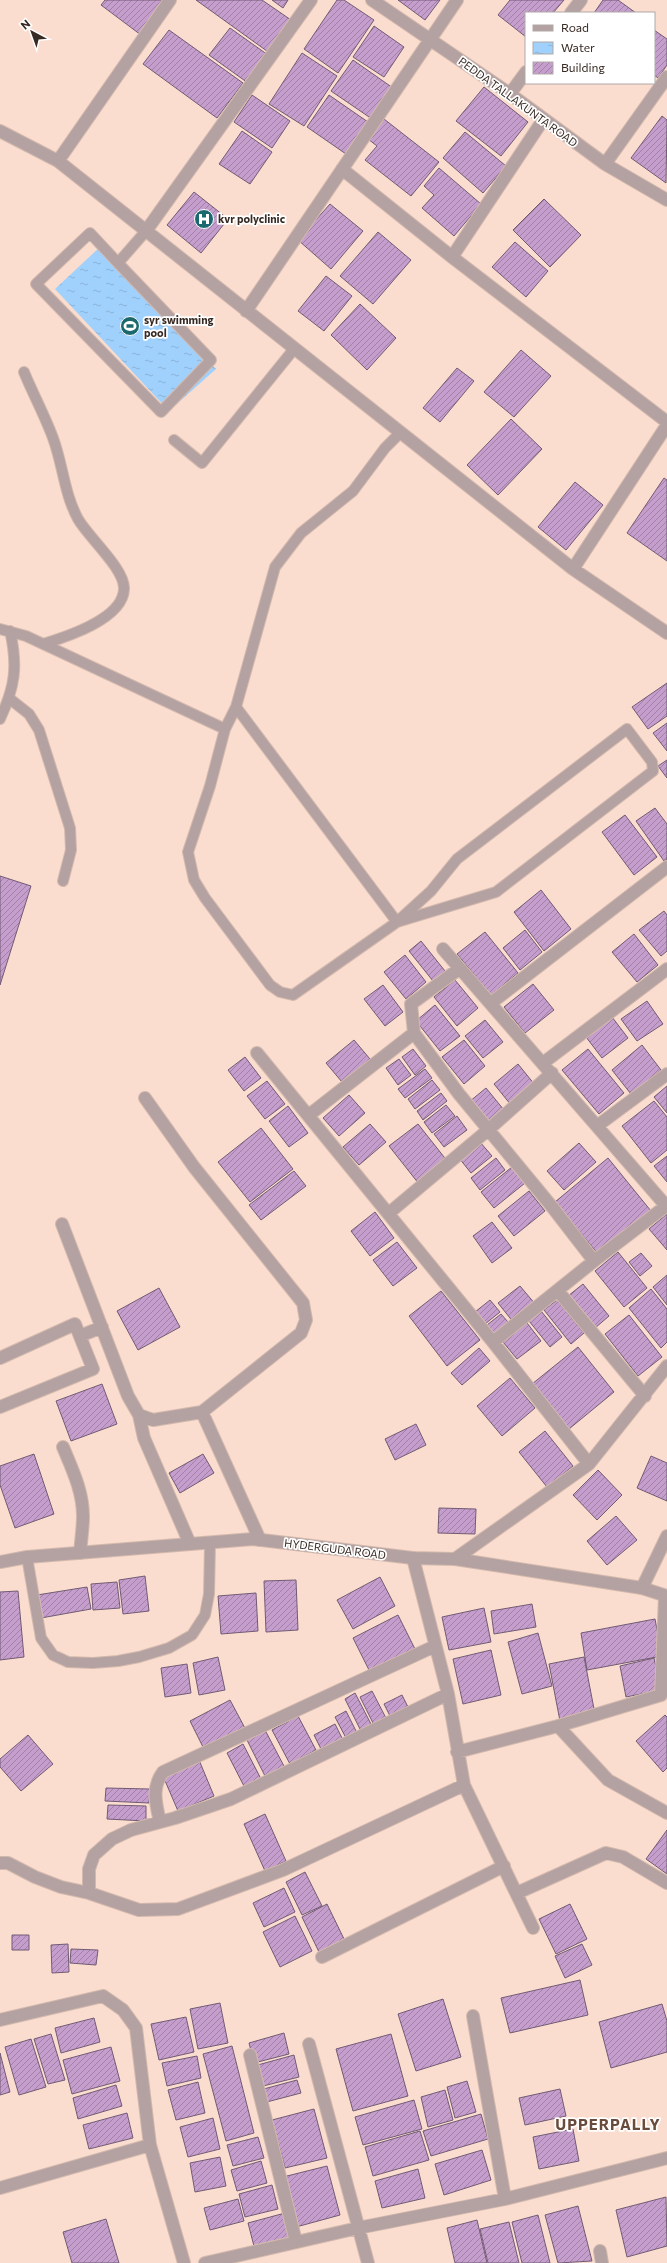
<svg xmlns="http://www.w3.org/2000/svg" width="667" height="2263" viewBox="0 0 667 2263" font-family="Commissioner,sans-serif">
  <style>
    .water { fill: url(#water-ripples) }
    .building { fill: url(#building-hatch); stroke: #715b74 }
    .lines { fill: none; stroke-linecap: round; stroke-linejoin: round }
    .service-casing { stroke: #d3b9ad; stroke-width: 12 }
    .minor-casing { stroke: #d3b9ad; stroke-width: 14 }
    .tertiary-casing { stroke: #d3b9ad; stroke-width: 14 }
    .service { stroke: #b4a2a2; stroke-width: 10 }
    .minor { stroke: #b4a2a2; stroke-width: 12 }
    .tertiary { stroke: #b4a2a2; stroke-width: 12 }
    .labels { text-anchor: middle; stroke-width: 3.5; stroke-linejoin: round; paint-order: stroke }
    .street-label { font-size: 11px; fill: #372a23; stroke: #fff }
    .poi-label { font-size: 11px; font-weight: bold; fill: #372a23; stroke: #fff; text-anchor: start }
    .district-label { font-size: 15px; font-weight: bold; letter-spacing: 1px; fill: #694b3c; stroke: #fff }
  </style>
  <defs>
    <pattern id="water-ripples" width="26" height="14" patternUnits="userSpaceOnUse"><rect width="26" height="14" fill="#a0d0fc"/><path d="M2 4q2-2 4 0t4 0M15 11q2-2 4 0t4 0" fill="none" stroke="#8ab3d8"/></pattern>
    <pattern id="building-hatch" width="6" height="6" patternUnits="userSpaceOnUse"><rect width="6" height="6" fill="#c69ecd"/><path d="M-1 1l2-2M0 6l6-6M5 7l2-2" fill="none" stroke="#a281a6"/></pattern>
  </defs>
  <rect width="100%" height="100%" fill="#faddcf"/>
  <path class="water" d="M101,246L216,369L169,411L55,289Z"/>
  <path class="building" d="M105,0H169L141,35L101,5Z
    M196,0H262L294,22L271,54Z
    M272,0H288L283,8Z
    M337,0H344L374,20L338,73L304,49Z
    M398,0H440L425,20Z
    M510,0H564L553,13H526V37L498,15Z
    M603,0H618L636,13H594Z
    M374,26L404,47L384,77L353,57Z
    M230,28L268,55L248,83L209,55Z
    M169,30L243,83L217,118L143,64Z
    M654,30L667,39V65L658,78L654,75Z
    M302,53L337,76L304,126L269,104Z
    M353,60L393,88L372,119L331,91Z
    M484,87L528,122L501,156L456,121Z
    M252,95L290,121L272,148L234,122Z
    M329,95L368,122L346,154L307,127Z
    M662,116L667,120L666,183L631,158Z
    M384,119L439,162L411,196L365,160L377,146L368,139Z
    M242,131L272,152L250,184L219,164Z
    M465,132L506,166L483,193L443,158Z
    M439,168L481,204L454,236L422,208L434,195L424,186Z
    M194,192L228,219L201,253L167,225Z
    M544,199L581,235L550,267L513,230Z
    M330,204L363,231L331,269L298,240Z
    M378,232L411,260L373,304L340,276Z
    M515,242L548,271L526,297L492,267Z
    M326,276L352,296L324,331L298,311Z
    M360,304L396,338L367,370L331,335Z
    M521,350L551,376L514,417L484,392Z
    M457,368L474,381L440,422L423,408Z
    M511,419L542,449L498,495L467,465Z
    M664,478L667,480V561L627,533Z
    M575,482L603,505L566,550L538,527Z
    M667,683V716L648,729L632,707Z
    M667,723V751L653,733Z
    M667,760V778L658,766Z
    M655,808L667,824V859L664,861L636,821Z
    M625,815L657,857L634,875L602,832Z
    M0,876L31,886L0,985Z
    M541,890L571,929L544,951L514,912Z
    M664,911L667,915V951L661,956L639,930Z
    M525,930L542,952L520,970L503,948Z
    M485,932L518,973L491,995L457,954Z
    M634,934L658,965L637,982L612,952Z
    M421,941L445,971L433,981L409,951Z
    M405,955L426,982L406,999L384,972Z
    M455,980L478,1008L457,1026L434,997Z
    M533,984L554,1010L525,1033L504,1007Z
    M383,985L403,1012L385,1026L364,999Z
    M647,1001L663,1024L637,1041L621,1019Z
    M435,1005L460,1036L440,1051L416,1021Z
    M612,1017L628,1038L602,1058L586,1037Z
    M485,1020L503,1042L483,1058L465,1036Z
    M354,1040L370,1059L342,1082L326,1063Z
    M464,1040L485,1066L464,1084L442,1057Z
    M642,1045L661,1070L631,1094L612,1070Z
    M413,1049L426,1066L415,1075L402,1057Z
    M588,1049L624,1093L599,1114L562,1070Z
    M245,1057L261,1078L244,1091L228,1070Z
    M399,1059L411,1075L398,1085L386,1068Z
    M518,1064L535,1085L511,1105L494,1084Z
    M425,1069L432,1078L405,1098L398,1089Z
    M432,1080L440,1090L415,1109L408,1099Z
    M267,1081L285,1104L265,1119L247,1096Z
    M667,1086V1113L654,1097Z
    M486,1088L504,1110L487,1124L469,1102Z
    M441,1093L447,1101L423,1120L417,1111Z
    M349,1095L365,1113L339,1136L323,1118Z
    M654,1101L667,1117V1150L651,1163L622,1126Z
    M446,1105L455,1116L432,1133L424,1122Z
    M288,1106L308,1133L289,1147L269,1121Z
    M457,1116L467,1130L444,1147L434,1134Z
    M370,1124L386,1142L359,1165L343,1147Z
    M418,1124L448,1162L419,1184L389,1146Z
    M261,1128L293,1169L250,1202L218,1162Z
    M480,1142L492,1156L471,1173L459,1158Z
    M579,1143L596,1162L564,1190L547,1171Z
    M667,1156V1182L654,1166Z
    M496,1158L505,1170L480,1190L471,1178Z
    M608,1158L651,1211L598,1254L555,1202Z
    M512,1167L525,1183L494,1208L481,1192Z
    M294,1171L306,1186L261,1220L249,1205Z
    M529,1191L545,1211L514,1236L498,1216Z
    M375,1212L394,1238L370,1256L351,1231Z
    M667,1214V1250L649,1229Z
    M492,1222L512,1248L492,1263L473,1236Z
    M397,1242L417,1268L393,1286L373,1260Z
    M618,1252L647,1288L624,1307L595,1271Z
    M641,1253L652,1266L640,1276L629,1262Z
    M667,1275V1305L653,1287Z
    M583,1284L609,1316L595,1328L568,1296Z
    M520,1286L536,1305L514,1323L498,1303Z
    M159,1288L180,1327L138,1350L117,1311Z
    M651,1289L667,1309V1342L661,1348L629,1308Z
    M441,1291L480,1340L447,1366L409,1316Z
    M490,1300L500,1312L485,1324L475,1312Z
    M557,1300L584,1333L571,1344L544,1310Z
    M541,1311L562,1337L550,1347L529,1321Z
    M501,1314L508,1322L494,1334L487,1325Z
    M629,1315L662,1357L638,1376L605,1334Z
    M527,1323L541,1341L517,1359L503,1342Z
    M578,1347L614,1392L569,1429L532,1384Z
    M479,1348L490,1361L462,1385L451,1373Z
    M510,1378L535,1408L502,1436L477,1406Z
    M102,1384L117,1424L71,1441L56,1401Z
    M416,1424L426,1445L395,1460L385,1439Z
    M545,1431L573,1466L547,1487L519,1452Z
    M34,1454L54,1514L15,1528L0,1485V1466Z
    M203,1454L214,1473L180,1493L169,1473Z
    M651,1456L667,1463V1501L637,1488Z
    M598,1470L622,1495L597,1520L573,1495Z
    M439,1508L476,1509L475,1534L438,1533Z
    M616,1516L637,1540L607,1565L587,1541Z
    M145,1576L149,1611L123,1614L119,1580Z
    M380,1577L395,1606L353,1629L337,1600Z
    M296,1580L298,1630L266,1632L264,1581Z
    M117,1582L120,1608L93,1610L91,1584Z
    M87,1587L91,1609L41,1618L37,1595Z
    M18,1591L24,1657L0,1660V1592Z
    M256,1593L258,1631L221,1634L218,1596Z
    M532,1604L536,1627L494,1634L491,1611Z
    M484,1608L491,1642L449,1650L442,1617Z
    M398,1615L415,1649L370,1672L353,1638Z
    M655,1619L662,1656L587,1670L581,1633Z
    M538,1633L552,1686L522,1694L508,1642Z
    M491,1650L501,1695L463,1704L453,1659Z
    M218,1657L225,1690L199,1695L193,1663Z
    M584,1657L595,1714L560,1721L549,1664Z
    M654,1658L661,1690L626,1697L620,1666Z
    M187,1664L191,1693L165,1697L161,1668Z
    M372,1691L387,1720L375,1727L360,1697Z
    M355,1693L372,1726L361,1731L345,1699Z
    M402,1695L409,1709L391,1718L384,1704Z
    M230,1700L246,1730L205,1751L190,1721Z
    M346,1711L357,1733L346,1738L335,1717Z
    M665,1715L667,1717V1768L663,1772L636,1741Z
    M298,1716L316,1750L290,1764L272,1730Z
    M335,1724L343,1740L322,1751L314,1735Z
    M265,1730L285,1768L266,1778L247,1740Z
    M28,1735L53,1764L21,1791L0,1767V1759Z
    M243,1744L261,1779L245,1788L227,1753Z
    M199,1760L214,1796L178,1811L163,1776Z
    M106,1788L150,1789L149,1803L105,1801Z
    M108,1805L146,1806V1821L107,1819Z
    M265,1814L286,1861L265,1871L244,1824Z
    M667,1830V1874L646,1859Z
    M305,1872L322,1906L302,1915L286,1882Z
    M284,1888L295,1912L264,1927L253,1903Z
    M327,1904L345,1941L320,1954L302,1917Z
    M570,1904L587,1939L556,1954L539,1919Z
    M295,1916L312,1951L280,1967L263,1932Z
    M12,1935H29V1950H12Z
    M68,1944L69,1972L52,1973L51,1945Z
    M582,1944L592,1965L565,1978L555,1956Z
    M71,1949L98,1950L96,1965L70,1963Z
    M580,1980L588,2015L510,2033L501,1998Z
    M443,1999L461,2057L416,2071L398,2014Z
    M220,2003L228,2043L198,2049L190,2009Z
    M662,2004L667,2021V2052L611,2068L599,2022Z
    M186,2017L194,2052L159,2060L151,2024Z
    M94,2018L100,2042L61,2053L55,2028Z
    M284,2033L289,2054L254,2063L249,2043Z
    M51,2034L65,2080L48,2084L34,2039Z
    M391,2034L408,2096L353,2111L336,2049Z
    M31,2039L46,2087L19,2095L5,2047Z
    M232,2046L254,2133L226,2141L203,2054Z
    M111,2047L120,2081L72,2094L63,2060Z
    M0,2053L10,2092L0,2095Z
    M294,2055L299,2077L259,2087L254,2066Z
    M197,2056L201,2078L167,2086L162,2063Z
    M297,2080L301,2093L263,2103L260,2090Z
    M467,2081L476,2112L455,2118L447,2087Z
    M198,2082L205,2113L176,2120L168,2090Z
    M116,2085L122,2106L78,2119L73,2098Z
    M560,2089L566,2116L525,2125L519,2098Z
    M445,2090L453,2120L428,2127L421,2097Z
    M414,2100L422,2129L363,2145L355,2117Z
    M314,2109L327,2158L285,2168L272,2120Z
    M127,2113L133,2138L89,2149L83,2125Z
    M481,2114L488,2139L431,2156L423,2131Z
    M213,2118L220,2149L188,2157L180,2127Z
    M573,2129L579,2161L539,2169L533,2137Z
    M420,2131L429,2160L373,2176L365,2147Z
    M258,2137L264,2158L233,2166L227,2145Z
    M482,2150L491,2180L444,2195L435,2164Z
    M220,2157L226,2186L195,2192L190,2163Z
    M261,2161L267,2183L237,2191L231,2170Z
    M327,2166L340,2215L296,2227L283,2177Z
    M418,2169L425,2198L382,2208L375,2181Z
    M272,2185L278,2209L245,2217L239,2194Z
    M666,2197L667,2246L627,2257L616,2210Z
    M238,2199L244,2221L210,2230L204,2208Z
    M578,2206L592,2261L558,2263L545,2215Z
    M285,2213L292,2240L255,2250L248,2223Z
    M538,2215L550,2263H522L512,2222Z
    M106,2219L119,2263H72L63,2232Z
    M477,2220L487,2263H455L447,2228Z
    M509,2222L519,2263H488L480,2229Z"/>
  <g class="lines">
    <defs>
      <path id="service" d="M118,263L211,360L161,412L36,284L90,233L118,263L146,231
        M24,372C33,394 45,416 53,438C63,465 64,493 78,519C89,538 125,569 124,589C123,619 66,637 43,644
        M174,440L202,463L294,349
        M0,629L26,636L225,729
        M10,699L29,714L39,730L70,828L71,850L63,881
        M236,707L397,922L431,891L457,859L627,729L652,762L653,771L496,892L397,922L293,995L280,992L270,985L205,898L194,880L188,852L210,786L225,729L236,707L275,567L301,533L353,491L385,448L400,433
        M0,719C15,687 18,666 10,631
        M27,1557L41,1638L53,1655L68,1662L93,1663L118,1661L139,1657L169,1648L192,1635L205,1615L209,1594L210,1544"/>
      <path id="minor" d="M372,0L510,94L605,164L667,200
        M571,13L581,0
        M510,94L526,72
        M0,131L58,161L573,569L667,633
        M58,161L170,0
        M605,164L667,77
        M342,169L452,257L667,422
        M146,231L311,0
        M452,257L543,120
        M246,311L457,0
        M573,569L667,425
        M443,949L667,1207
        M491,1003L667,867
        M414,1033L459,1094L553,1208L594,1261
        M257,1053L493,1342L589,1464
        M543,1063L667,969
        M309,1115L414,1033L411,1004L459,969
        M597,1126L667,1074
        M389,1213L488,1130L552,1073
        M62,1224L128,1396L139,1415L153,1420L202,1412L301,1333L306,1320L303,1303L194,1167L145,1098
        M558,1291L645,1396
        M80,1336L102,1327
        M493,1342L594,1261L666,1206
        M0,1358L75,1324L93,1369L0,1407
        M202,1412L260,1540
        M139,1415L144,1438L190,1544
        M63,1447C72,1469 83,1491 83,1516C83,1528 81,1541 80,1553
        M413,1558L448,1694L464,1785L533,1928
        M455,1559L589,1464L667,1366
        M642,1588L667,1536
        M661,1695L665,1596
        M558,1726L608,1780L667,1813
        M457,1752L558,1726L661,1695
        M160,1822C156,1804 151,1788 163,1772L435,1646
        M0,1863H8L35,1877L61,1887L89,1893L139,1910L178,1909L283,1870L464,1785
        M89,1893V1869L94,1855L112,1839L131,1830L175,1818L231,1799L448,1694
        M517,1893L606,1853L623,1857L667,1883
        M322,1957L504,1866
        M473,2016L505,2199
        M0,2020L103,1996L123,2010L136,2028L150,2145L184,2263
        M309,2044L368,2263
        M250,2055L296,2242
        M0,2188L150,2145
        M600,2251L602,2263
        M205,2263L358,2228L505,2199L667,2158"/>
      <path id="tertiary" d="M0,1562L27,1557L253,1539L413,1558L455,1559L642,1588L667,1596"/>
    </defs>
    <use href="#service" class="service-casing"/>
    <use href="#minor" class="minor-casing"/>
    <use href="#tertiary" class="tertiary-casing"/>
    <use href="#service" class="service"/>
    <use href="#minor" class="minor"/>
    <use href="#tertiary" class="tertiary"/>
  </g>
  <defs>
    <symbol id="hospital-disc" viewBox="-11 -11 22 22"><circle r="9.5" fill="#1b686f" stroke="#fff"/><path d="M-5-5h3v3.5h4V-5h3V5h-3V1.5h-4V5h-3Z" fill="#fff"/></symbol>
    <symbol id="stadium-disc" viewBox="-11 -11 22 22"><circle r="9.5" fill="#1b686f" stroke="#fff"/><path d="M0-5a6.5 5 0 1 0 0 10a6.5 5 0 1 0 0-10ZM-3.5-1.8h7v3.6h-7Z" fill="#fff"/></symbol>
  </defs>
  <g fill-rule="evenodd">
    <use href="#hospital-disc" x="193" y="208" width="22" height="22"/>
    <use href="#stadium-disc" x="119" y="315" width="22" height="22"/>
  </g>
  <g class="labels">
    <g class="street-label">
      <text transform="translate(518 102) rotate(36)" y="4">PEDDA TALLAKUNTA ROAD</text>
      <text transform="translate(335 1549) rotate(7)" y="4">HYDERGUDA ROAD</text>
    </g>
    <g class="poi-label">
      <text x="218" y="223">kvr polyclinic</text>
      <text x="144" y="324">syr swimming<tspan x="144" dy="13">pool</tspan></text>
    </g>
    <g class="district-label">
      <text x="608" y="2130">UPPERPALLY</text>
    </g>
  </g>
  <rect x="525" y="12" width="130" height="72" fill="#ffffff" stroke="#afaaa7"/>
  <rect x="533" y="25" width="20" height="6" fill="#b4a2a2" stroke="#afaaa7"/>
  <text x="561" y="32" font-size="12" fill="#372a23">Road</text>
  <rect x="533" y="42" width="20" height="12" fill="url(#water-ripples)" stroke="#afaaa7"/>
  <text x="561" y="52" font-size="12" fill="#372a23">Water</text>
  <rect x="533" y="62" width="20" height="12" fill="url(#building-hatch)" stroke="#afaaa7"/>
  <text x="561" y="72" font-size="12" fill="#372a23">Building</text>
  <g transform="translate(32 32) rotate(319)" stroke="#ffffff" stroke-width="3" paint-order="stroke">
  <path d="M0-3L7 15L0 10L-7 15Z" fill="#372a23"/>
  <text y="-6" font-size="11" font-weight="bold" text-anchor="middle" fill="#372a23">N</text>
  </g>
</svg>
